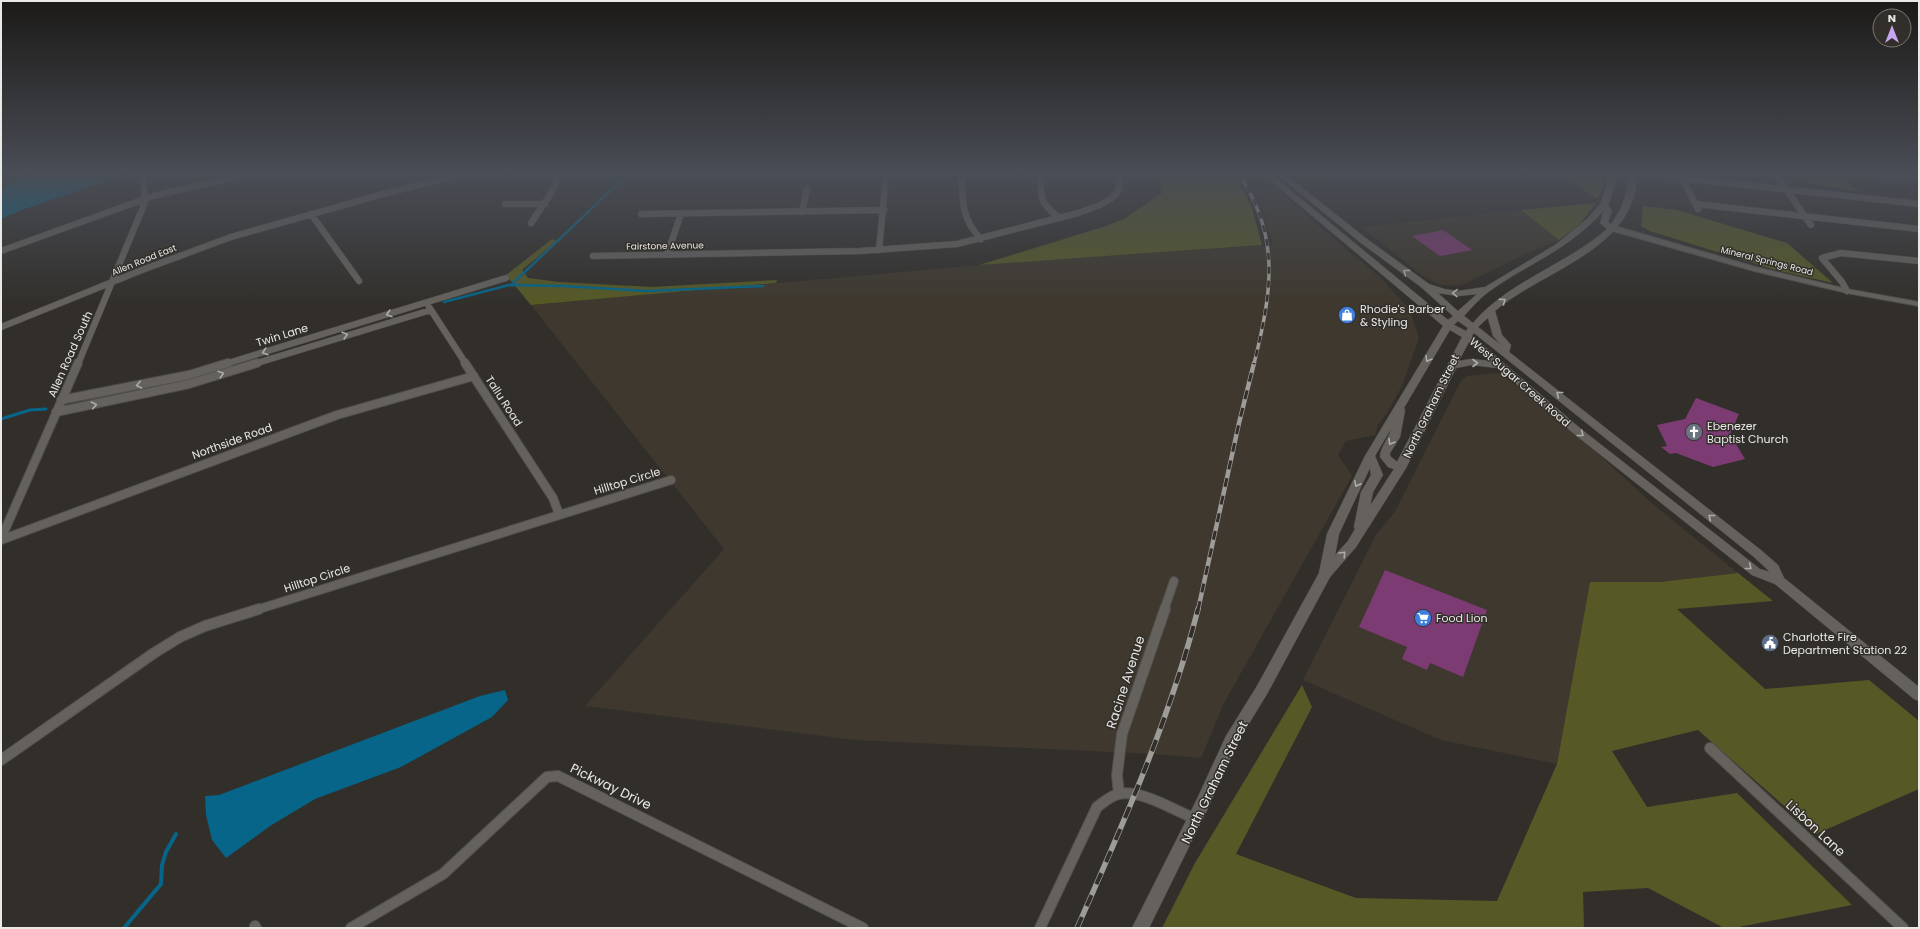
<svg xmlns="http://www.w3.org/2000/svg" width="1920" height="929" viewBox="0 0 1920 929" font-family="Poppins,sans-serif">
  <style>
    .built { fill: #3e382e }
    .green { fill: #565925 }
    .water { fill: #066588 }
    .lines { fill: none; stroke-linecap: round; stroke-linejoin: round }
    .stream-far2 { stroke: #066588; stroke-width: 2.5 }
    .stream-far1 { stroke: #066588; stroke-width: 3 }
    .stream { stroke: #066588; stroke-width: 4 }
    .building { fill: #7d3b74 }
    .minor-far2-casing { stroke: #504e4a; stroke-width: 7 }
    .minor-far1-casing { stroke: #504e4a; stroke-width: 10 }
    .minor-casing { stroke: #504e4a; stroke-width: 12 }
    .tertiary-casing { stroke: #504e4a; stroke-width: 2 }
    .secondary-casing { stroke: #504e4a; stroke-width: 1 }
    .minor-far2 { stroke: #65625d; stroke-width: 6 }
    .minor-far1 { stroke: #65625d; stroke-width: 8 }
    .minor { stroke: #65625d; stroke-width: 10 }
    .tertiary { fill: #65625d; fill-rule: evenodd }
    .secondary { fill: #65625d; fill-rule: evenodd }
    .rail-far2-casing { stroke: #9e9c98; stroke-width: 3.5 }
    .rail-far1-casing { stroke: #9e9c98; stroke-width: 4.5 }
    .rail-casing { stroke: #9e9c98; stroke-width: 5.5 }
    .rail-far2 { stroke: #322f2b; stroke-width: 2.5; stroke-dasharray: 7; stroke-linecap: butt }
    .rail-far1 { stroke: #322f2b; stroke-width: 3; stroke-dasharray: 9; stroke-linecap: butt }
    .rail { stroke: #322f2b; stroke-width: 4; stroke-dasharray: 12; stroke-linecap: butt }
    .oneway { stroke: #aeaca8 }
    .labels { text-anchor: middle; stroke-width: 3; stroke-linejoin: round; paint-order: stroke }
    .far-street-label { font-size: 9px; fill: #eae9e6; stroke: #322f2b }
    .poi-label { font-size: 11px; fill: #eae9e6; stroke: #322f2b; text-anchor: start }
    .street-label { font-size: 11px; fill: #eae9e6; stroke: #322f2b }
    .near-street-label { font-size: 13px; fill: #eae9e6; stroke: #322f2b }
  </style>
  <rect width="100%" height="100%" fill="#322f2b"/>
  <path class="built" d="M1243,175H1262L1316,224L1383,280L1410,310L1419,338L1402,386L1387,413L1378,425L1375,435L1346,441L1338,455L1352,476L1224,703L1201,758L1153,754L855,740L585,706L724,549L531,305L979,265L1273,245L1262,208Z
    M1293,175H1359L1303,183Z
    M1521,210L1559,240L1528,253L1460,286L1440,285L1423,276L1361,227Z
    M1498,373L1516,385L1584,441L1655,506L1738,573L1660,582H1590L1557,764L1441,740L1303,680L1376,535L1394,513L1461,381L1467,376Z"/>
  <path class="green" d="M1157,175H1235L1252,208L1262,245L979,265L1106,226L1124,219L1162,193Z
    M1561,175H1604L1603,187L1598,199Z
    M1792,175H1839L1859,192L1804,182Z
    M1596,203L1580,224L1559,240L1521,210Z
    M1643,206L1677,210L1787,243L1833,283L1772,269L1650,231L1641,226Z
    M552,239L557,241L522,270L528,278L559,282L652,287L777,280L776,283L531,305L506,275Z
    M1738,573L1773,601L1677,609L1765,689L1869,680L1919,721V789L1816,834L1698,730L1612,751L1647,807L1737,793L1852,905L1734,928H1724L1648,888L1583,892L1584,928H1162L1195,863L1302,685L1312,707L1236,854L1356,898L1497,901L1557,764L1590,582H1660Z"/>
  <path class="water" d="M27,175H124L22,210L1,219V189L18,181Z
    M505,690L508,700L492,717L401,767L315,799L270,826L226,858L212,840L206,815L205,796L219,795L480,696Z"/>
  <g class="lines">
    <path class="stream-far2" d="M511,285L627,175
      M444,302L509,285L563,286L647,291L763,286"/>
    <path class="stream-far1" d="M1,419L30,410L46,409"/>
    <path class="stream" d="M124,928L161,884L162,865L166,852L176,834"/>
  </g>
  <path class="building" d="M1443,230L1472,250L1440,256L1412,236Z
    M1696,398L1739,414L1730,434L1745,459L1713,467L1676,453L1670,454L1661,447L1667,446L1657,425L1685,419Z
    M1385,570L1487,610L1463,677L1430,663L1427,670L1402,659L1407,647L1359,627Z"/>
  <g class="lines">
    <defs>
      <path id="minor-far2" d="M965,175L962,179C962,203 963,221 981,239
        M1041,175C1040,198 1040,204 1060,218
        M1776,175L1811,225
        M1849,175L1919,177
        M1663,176L1919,204
        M1682,178L1698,209
        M505,204H545
        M1696,204L1919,229
        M802,212L807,188
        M311,214L359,281
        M641,214L884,210
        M531,223L550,195L559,175
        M879,250L886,175
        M1,251L153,196L245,175
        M667,255L681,214
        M593,256L860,251L957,244L1078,213L1100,205L1112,198L1119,190L1120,175
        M1847,291L1842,282L1822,258L1841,253L1919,261
        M429,307L466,364
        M1,327L142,270L231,237L383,194L460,175
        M78,364L143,207L145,200L143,175
        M225,364L506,278
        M254,364L431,310"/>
      <path id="minor-far1" d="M465,363L553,498L559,514
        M61,400L189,375L228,363
        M56,412L189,384L257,363
        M1,539L78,363
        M1,540L337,415L474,376
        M256,610L671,480
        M1164,610L1174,581"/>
      <path id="minor" d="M1710,748L1903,928
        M1,760L154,653L180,637L205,626L259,609
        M1119,794L1117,775L1122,734L1165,609
        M255,926L256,928
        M351,928L443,874L547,777L558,776L863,928
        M1040,928L1097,807C1104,802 1110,796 1119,794C1141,789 1175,811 1196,819"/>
      <path id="tertiary" d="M1609,226H1615L1756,267L1847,289L1919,302V306L1847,293L1754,271L1609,230Z"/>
      <path id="secondary" d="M1264,175H1272L1448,320L1453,316L1421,287L1361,243L1278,175H1286L1367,239L1429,284L1444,289L1458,291L1485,287L1555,245L1587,219L1600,204L1607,186L1608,175H1616L1615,186L1608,205L1612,211L1608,222L1611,224C1623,208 1627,194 1629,175H1637C1636,250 1542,270 1495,311L1502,335L1511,345L1509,352L1762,551L1778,565L1784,578L1919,687V701L1914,699L1775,584L1752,575L1573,433L1498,368L1471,365L1456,368L1406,468L1356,547L1330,577L1267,694L1237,743L1208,808L1149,928H1132L1197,799L1226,736L1257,686L1319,573L1327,534L1365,456L1443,326ZM1604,210L1600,223L1607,229C1566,265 1509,281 1473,323L1464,316C1472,307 1481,297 1491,290C1531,262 1570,249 1604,210ZM1438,293L1458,296L1477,294L1458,311ZM1488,318L1493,336L1501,345L1478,327ZM1458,321L1468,328L1466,331L1454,325ZM1450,330L1462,337L1397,462L1390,456V453L1400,437L1405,410L1404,408ZM1474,333L1754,557L1770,572L1760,569L1581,429L1472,336ZM1469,342L1490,361L1471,359L1459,361ZM1391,429C1389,439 1380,447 1380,457L1388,467L1394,469L1370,506L1373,492L1383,475L1375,456ZM1370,468L1371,475L1361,492L1354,527L1355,529L1348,541L1335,555L1339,534Z"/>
    </defs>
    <use href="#minor-far2" class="minor-far2-casing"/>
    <use href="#minor-far1" class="minor-far1-casing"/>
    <use href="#minor" class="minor-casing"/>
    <use href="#tertiary" class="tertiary-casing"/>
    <use href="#secondary" class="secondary-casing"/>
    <use href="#minor-far2" class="minor-far2"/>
    <use href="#minor-far1" class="minor-far1"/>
    <use href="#minor" class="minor"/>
    <use href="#tertiary" class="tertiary"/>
    <use href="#secondary" class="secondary"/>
    <defs>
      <path id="rail-far2" d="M1239,175C1282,237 1271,295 1254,364"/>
      <path id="rail-far1" d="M1198,610L1239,423L1254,363"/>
      <path id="rail" d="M1077,928C1123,824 1170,719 1198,609"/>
    </defs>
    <use href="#rail-far2" class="rail-far2-casing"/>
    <use href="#rail-far1" class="rail-far1-casing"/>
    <use href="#rail" class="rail-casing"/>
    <use href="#rail-far2" class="rail-far2"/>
    <use href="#rail-far1" class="rail-far1"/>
    <use href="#rail" class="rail"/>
  </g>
  <defs><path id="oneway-chevron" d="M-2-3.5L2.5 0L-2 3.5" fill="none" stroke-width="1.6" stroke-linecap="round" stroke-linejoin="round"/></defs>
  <g class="oneway">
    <use href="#oneway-chevron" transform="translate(1406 272) rotate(-143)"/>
    <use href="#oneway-chevron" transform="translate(1455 293) rotate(-178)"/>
    <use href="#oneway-chevron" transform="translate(1503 301) rotate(-36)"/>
    <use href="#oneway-chevron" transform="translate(389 314) rotate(163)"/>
    <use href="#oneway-chevron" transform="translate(345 335) rotate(-17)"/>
    <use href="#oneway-chevron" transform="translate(265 352) rotate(163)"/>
    <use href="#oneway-chevron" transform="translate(1428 359) rotate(121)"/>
    <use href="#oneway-chevron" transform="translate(1475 363)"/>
    <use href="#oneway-chevron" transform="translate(221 374) rotate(-17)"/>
    <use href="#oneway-chevron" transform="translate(139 385) rotate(169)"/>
    <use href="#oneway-chevron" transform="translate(1559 394) rotate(-141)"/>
    <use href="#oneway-chevron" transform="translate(94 405) rotate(-12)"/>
    <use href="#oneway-chevron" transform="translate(1581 434) rotate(38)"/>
    <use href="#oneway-chevron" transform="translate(1391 442) rotate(121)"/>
    <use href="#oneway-chevron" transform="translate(1357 484) rotate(116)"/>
    <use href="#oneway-chevron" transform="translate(1711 517) rotate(-142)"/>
    <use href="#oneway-chevron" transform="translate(1343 554) rotate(-47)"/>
    <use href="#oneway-chevron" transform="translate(1749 567) rotate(39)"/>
  </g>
  <linearGradient id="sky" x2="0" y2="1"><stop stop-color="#1c1a18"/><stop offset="0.57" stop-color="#494d55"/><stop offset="1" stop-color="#494d55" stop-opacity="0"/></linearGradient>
  <rect width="1920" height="305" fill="url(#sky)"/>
  <defs>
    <symbol id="shop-disc" viewBox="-11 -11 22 22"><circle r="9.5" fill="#3f7fe0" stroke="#322f2b"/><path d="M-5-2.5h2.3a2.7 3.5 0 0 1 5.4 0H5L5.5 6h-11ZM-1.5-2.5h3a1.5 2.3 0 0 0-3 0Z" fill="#fff"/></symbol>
    <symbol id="church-disc" viewBox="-11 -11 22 22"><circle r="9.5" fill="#6b7280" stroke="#322f2b"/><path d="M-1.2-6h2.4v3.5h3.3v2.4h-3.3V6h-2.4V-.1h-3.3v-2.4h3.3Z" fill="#fff"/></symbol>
    <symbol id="supermarket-disc" viewBox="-11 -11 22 22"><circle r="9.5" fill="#3f7fe0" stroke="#322f2b"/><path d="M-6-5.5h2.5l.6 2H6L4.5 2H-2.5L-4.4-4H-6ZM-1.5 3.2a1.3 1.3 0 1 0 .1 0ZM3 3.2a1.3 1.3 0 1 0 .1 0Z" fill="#fff"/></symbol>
    <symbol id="civic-disc" viewBox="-11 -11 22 22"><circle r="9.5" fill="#5c6f8a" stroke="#322f2b"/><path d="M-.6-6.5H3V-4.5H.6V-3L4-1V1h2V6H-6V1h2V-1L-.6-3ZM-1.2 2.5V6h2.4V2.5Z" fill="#fff"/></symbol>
  </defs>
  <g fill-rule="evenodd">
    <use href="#shop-disc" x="1337" y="305" width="20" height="20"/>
    <use href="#church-disc" x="1684" y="422" width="20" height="20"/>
    <use href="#supermarket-disc" x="1413" y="608" width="20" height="20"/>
    <use href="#civic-disc" x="1760" y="633" width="20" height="20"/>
  </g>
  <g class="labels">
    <g class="far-street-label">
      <text transform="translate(665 246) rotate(-1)" y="3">Fairstone Avenue</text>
      <text transform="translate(144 260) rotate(-22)" y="3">Allen Road East</text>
      <text transform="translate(1767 261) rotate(14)" y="3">Mineral Springs Road</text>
    </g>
    <g class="poi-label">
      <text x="1360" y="313">Rhodie's Barber<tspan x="1360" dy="13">&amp; Styling</tspan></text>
      <text x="1707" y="430">Ebenezer<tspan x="1707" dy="13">Baptist Church</tspan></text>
      <text x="1436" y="622">Food Lion</text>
      <text x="1783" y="641">Charlotte Fire<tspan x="1783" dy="13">Department Station 22</tspan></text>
    </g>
    <g class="street-label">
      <text transform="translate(282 335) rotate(-17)" y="4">Twin Lane</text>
      <text transform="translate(70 354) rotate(-66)" y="4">Allen Road South</text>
      <text transform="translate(1520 382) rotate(41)" y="4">West Sugar Creek Road</text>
      <text transform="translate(504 401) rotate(57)" y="4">Tallu Road</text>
      <text transform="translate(1431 406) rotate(-64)" y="4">North Graham Street</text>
      <text transform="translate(232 441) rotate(-20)" y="4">Northside Road</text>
      <text transform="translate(627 481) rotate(-17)" y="4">Hilltop Circle</text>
      <text transform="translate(317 578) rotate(-18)" y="4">Hilltop Circle</text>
    </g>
    <g class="near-street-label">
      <text transform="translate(1125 682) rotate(-72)" y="5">Racine Avenue</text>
      <text transform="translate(1214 782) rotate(-64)" y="5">North Graham Street</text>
      <text transform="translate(611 786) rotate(26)" y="5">Pickway Drive</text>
      <text transform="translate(1816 828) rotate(43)" y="5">Lisbon Lane</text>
    </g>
  </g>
  <rect width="1920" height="929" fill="none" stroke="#eae9e6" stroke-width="4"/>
  <g transform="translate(1892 28)"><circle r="19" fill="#322f2b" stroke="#7c7976"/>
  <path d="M0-3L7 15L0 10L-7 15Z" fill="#c7a6ef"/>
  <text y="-6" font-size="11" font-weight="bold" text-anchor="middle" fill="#eae9e6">N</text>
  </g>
</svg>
